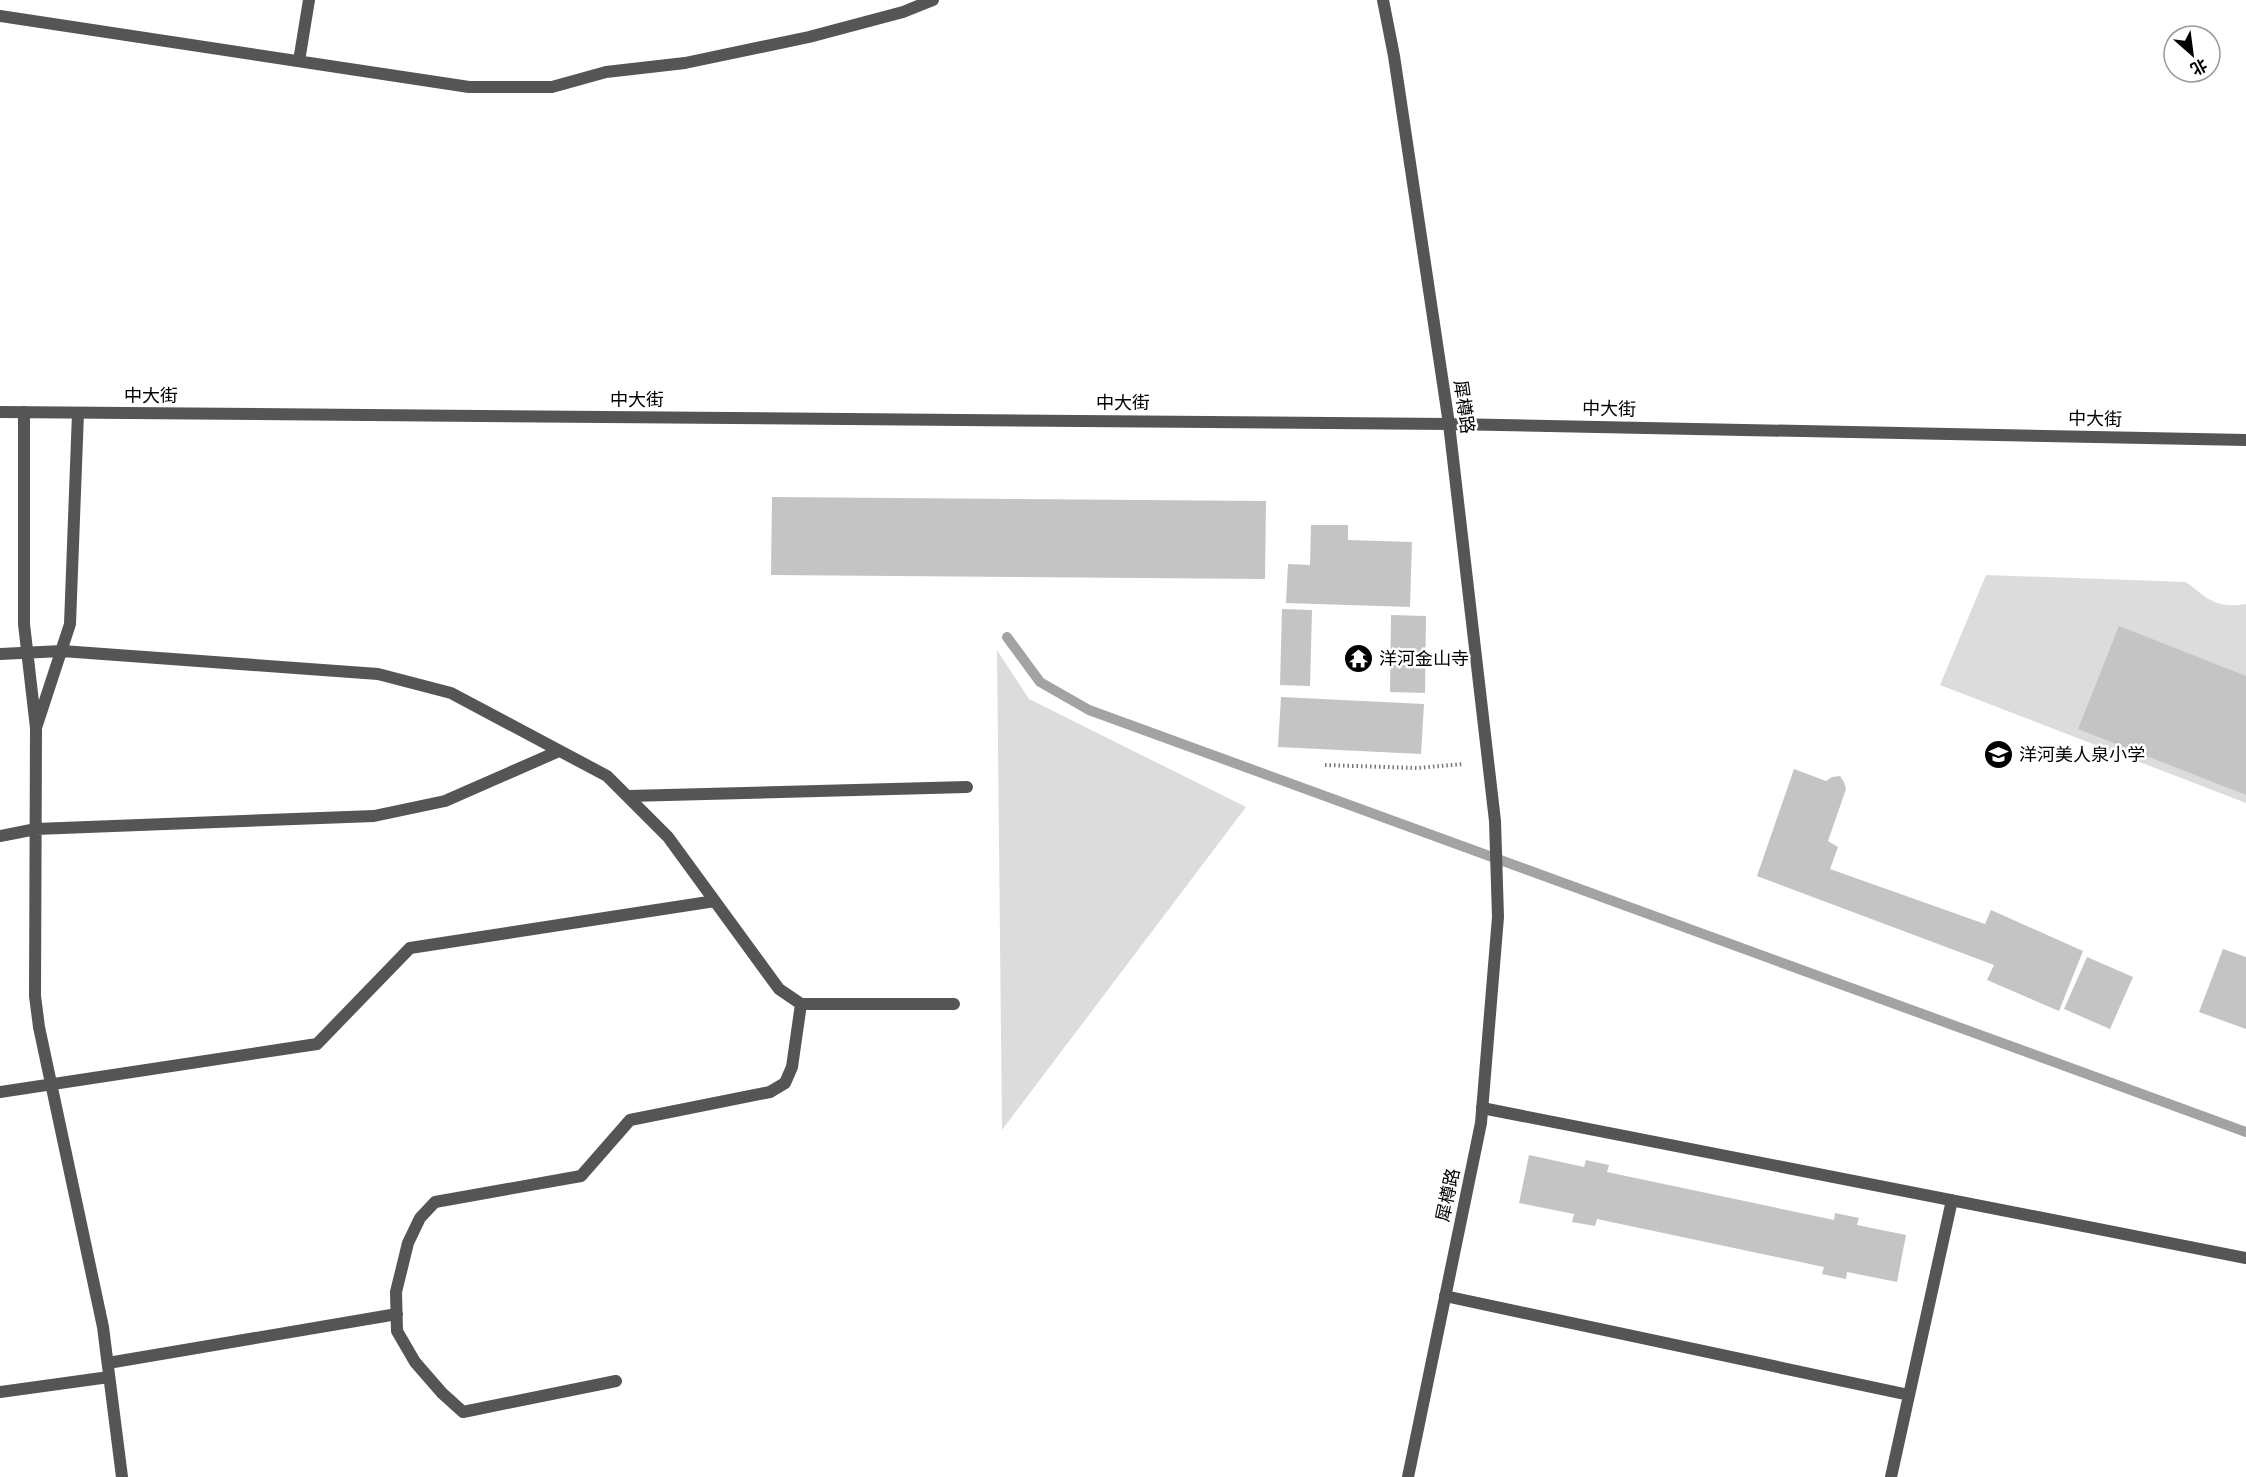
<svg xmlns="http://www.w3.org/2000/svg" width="2246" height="1477" viewBox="0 0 2246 1477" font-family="'Titillium Web','Noto Sans SC',sans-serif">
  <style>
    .green { fill: #dcdcdc }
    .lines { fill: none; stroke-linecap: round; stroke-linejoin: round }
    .stream { stroke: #a3a3a3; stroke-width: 10 }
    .building { fill: #c4c4c4 }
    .path { stroke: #777; stroke-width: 4; stroke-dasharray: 1.5 3; stroke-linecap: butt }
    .service { stroke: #555; stroke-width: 12 }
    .minor { stroke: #555; stroke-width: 12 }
    .tertiary { stroke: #555; stroke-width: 12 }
    .labels { text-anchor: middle; stroke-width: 5; stroke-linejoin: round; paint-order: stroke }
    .street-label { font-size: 18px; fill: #000; stroke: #fff }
    .poi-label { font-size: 18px; fill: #000; stroke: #fff; text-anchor: start }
  </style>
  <rect width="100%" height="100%" fill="#fff"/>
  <path class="green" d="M1986,575L2186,582C2208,599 2216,609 2246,604V803L1940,685Z
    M997,650L1029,699L1246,807L1002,1130Z"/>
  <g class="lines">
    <path class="stream" d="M1007,637L1040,682L1089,710L2246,1132"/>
  </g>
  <path class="building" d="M772,497L1266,501L1265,579L771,575Z
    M1311,525H1348V540L1412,542L1410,607L1286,603L1288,564L1310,565Z
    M1282,609L1312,610L1310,686L1280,685Z
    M1391,615L1426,616L1425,693L1390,692Z
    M2119,626L2246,676V795L2078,729Z
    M1281,697L1424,704L1421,754L1278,747Z
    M1794,769L1826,781L1832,777L1840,776L1844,782L1846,789L1828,841L1838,847L1830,869L1985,924L1991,910L2083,951L2059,1011L1987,980L1994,965L1757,876Z
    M2223,949L2246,957V1029L2199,1012Z
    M2087,957L2133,977L2110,1029L2064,1009Z
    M1529,1155L1584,1167L1586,1160L1609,1165L1607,1172L1834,1220L1835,1213L1859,1218L1857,1225L1906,1235L1897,1282L1847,1272L1846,1279L1822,1274L1824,1267L1597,1219L1595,1226L1572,1222L1574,1214L1519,1203Z"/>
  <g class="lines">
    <path class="path" d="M1325,765L1417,768L1463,764"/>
    <path class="service" d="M0,16L469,87H552L606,72L685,63L809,37L903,12L933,0
      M299,61L309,0
      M1482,1108L2246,1258
      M1445,1296L1909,1395
      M1891,1477L1952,1200"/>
    <path class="minor" d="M24,412V624L36,728L70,624L78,413
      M0,654L62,651L378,674L451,693L607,776L668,837L779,989L801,1004H954
      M36,728L35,996L39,1027L103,1327L122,1477
      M628,796L967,787
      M0,836L36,829L374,816L445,801L559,751
      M0,1092L317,1044L410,948L715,901
      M108,1363L397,1314
      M616,1381L463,1412L442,1393L415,1362L397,1331L396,1292L408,1243L420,1218L435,1202L581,1176L630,1120L770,1092L785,1083L792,1067L801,1004
      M0,1392L109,1377"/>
    <path class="tertiary" d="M1383,0L1394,56L1449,424L1495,821L1498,917L1481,1123L1408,1477
      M0,412L1449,424L2246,440"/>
  </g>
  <defs>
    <symbol id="temple-disc" viewBox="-11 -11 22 22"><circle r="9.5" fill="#000" stroke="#fff"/><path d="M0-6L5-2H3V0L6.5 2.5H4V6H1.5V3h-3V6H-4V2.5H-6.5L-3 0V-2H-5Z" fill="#fff"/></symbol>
    <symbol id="school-disc" viewBox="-11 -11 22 22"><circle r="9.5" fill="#000" stroke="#fff"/><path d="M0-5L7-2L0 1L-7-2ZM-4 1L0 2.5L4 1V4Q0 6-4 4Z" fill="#fff"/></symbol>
  </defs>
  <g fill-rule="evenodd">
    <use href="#temple-disc" x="1342" y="642" width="33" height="33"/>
    <use href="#school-disc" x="1982" y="738" width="33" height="33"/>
  </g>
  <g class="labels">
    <g class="street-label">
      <text x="151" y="402">中大街</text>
      <text x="637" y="406">中大街</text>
      <text x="1123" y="409">中大街</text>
      <text transform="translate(1464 407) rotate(82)" y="6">犀樽路</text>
      <text transform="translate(1609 409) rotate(1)" y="6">中大街</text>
      <text transform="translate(2095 419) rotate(1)" y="6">中大街</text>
      <text transform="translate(1448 1195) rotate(-78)" y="6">犀樽路</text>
    </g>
    <g class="poi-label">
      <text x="1379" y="665">洋河金山寺</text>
      <text x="2019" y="761">洋河美人泉小学</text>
    </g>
  </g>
  <g transform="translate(2192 54) rotate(152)"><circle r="28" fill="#ffffff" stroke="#999999" stroke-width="1.5"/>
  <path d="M0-4.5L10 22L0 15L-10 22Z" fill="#000000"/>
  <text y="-9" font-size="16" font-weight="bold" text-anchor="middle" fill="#000000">北</text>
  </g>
</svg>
